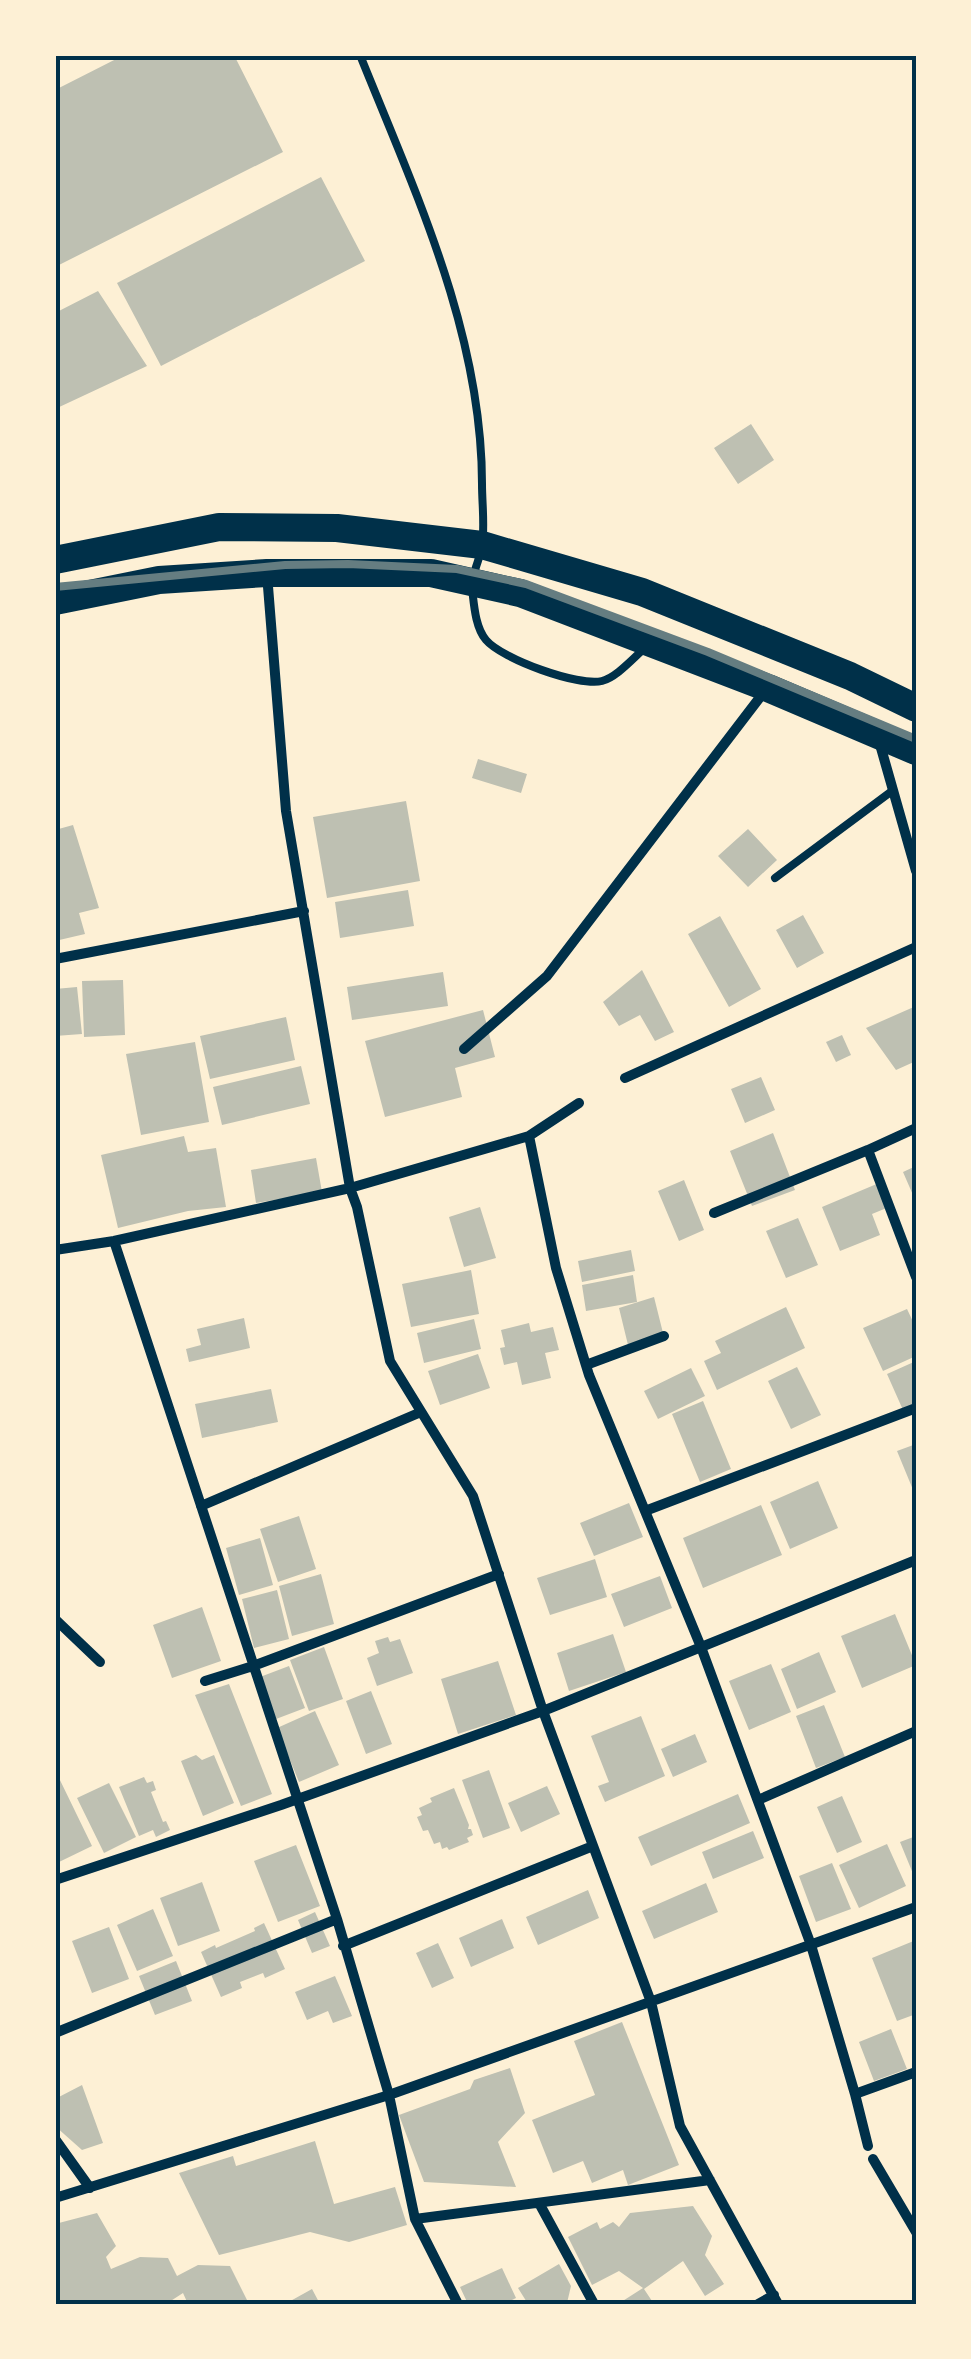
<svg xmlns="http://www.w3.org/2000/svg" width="971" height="2359" viewBox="0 0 971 2359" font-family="Rubik,sans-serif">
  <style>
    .building { fill: #bec0b2 }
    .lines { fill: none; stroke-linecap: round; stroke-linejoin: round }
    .service { stroke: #003049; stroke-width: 8 }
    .minor { stroke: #003049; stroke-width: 10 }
    .trunk { stroke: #003049; stroke-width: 28 }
    .rail { stroke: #657d81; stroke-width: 8 }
    .neatline { fill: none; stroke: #003049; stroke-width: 4 }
  </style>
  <rect width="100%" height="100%" fill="#fdf0d5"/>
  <path class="building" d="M124,55H234L283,152L55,267V90Z
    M321,177L365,261L161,366L117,283Z
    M98,291L147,366L55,409V313Z
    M751,424L774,460L738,484L714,448Z
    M478,759L527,774L521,793L472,778Z
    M406,801L420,881L327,898L313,817Z
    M73,825L99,908L79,913L85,934L55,941V830Z
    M748,829L777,860L748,887L718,856Z
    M408,890L414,926L340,938L335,902Z
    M803,915L824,953L797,968L776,930Z
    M720,916L761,989L729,1007L688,934Z
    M642,970L674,1032L655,1041L640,1015L619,1026L603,1002Z
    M443,972L448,1006L352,1020L347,987Z
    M123,980L125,1035L84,1037L82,981Z
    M77,987L82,1034L55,1036V989Z
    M916,1006V1061L896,1070L866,1028Z
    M483,1010L495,1057L455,1068L462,1097L385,1117L365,1041Z
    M286,1017L295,1060L210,1079L200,1036Z
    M842,1035L851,1055L836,1062L826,1042Z
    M195,1042L209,1122L141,1135L126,1054Z
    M301,1066L310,1104L222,1125L213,1087Z
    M761,1077L775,1110L745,1123L731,1089Z
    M773,1133L795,1190L752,1206L730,1151Z
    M184,1136L188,1152L216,1148L226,1207L188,1211L118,1228L101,1155Z
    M316,1158L322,1192L256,1203L251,1170Z
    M916,1166V1202L903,1172Z
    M684,1180L704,1230L679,1241L658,1191Z
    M879,1183L889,1207L872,1214L880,1235L840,1251L822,1207Z
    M480,1207L496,1258L464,1267L449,1217Z
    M798,1218L818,1265L786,1278L766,1231Z
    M631,1250L635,1271L582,1282L578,1261Z
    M471,1270L479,1314L411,1327L402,1284Z
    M633,1275L637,1302L586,1311L582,1285Z
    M654,1297L663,1333L628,1345L619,1308Z
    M786,1307L805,1348L717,1390L704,1361L721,1353L715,1341Z
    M907,1309L916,1328V1356L883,1371L863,1328Z
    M244,1318L250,1348L189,1362L186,1349L201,1345L197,1329Z
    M474,1319L481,1349L424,1363L417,1333Z
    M529,1323L531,1332L553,1327L559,1350L545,1353L551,1378L522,1385L517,1362L504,1365L500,1348L505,1347L501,1330Z
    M478,1354L490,1388L440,1405L428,1371Z
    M916,1361V1404L903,1410L887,1374Z
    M797,1367L821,1415L791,1429L768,1381Z
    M691,1368L705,1396L658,1419L644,1391Z
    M271,1389L278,1422L202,1438L195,1404Z
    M703,1401L731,1469L700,1482L672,1414Z
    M916,1444V1497L897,1451Z
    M818,1481L838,1528L790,1549L770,1502Z
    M629,1503L643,1537L594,1556L580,1523Z
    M761,1505L782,1555L703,1588L683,1538Z
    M299,1516L316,1569L278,1582L260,1529Z
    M260,1538L273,1585L239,1595L226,1548Z
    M595,1559L607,1597L550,1615L537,1578Z
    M321,1574L334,1624L292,1636L279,1586Z
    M660,1576L672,1608L624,1627L611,1594Z
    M277,1590L289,1639L254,1648L242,1599Z
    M202,1607L221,1661L172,1678L153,1625Z
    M895,1614L916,1665L862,1688L841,1636Z
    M613,1634L626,1672L569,1691L557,1653Z
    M388,1637L390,1642L400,1639L413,1673L377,1686L367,1658L379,1653L375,1641Z
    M324,1647L343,1699L309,1711L290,1660Z
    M819,1652L836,1692L797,1709L781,1669Z
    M498,1661L516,1715L458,1734L441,1679Z
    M771,1664L791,1712L749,1730L729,1681Z
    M289,1666L305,1708L276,1719L260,1677Z
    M229,1684L272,1794L241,1806L195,1695Z
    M371,1691L392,1744L366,1754L346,1701Z
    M824,1705L845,1757L816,1768L796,1716Z
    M315,1711L339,1765L299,1782L277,1728Z
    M641,1716L665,1776L605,1802L598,1786L609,1782L591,1736Z
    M695,1734L707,1762L673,1777L661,1749Z
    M196,1755L202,1760L214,1755L234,1803L203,1816L181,1761Z
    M489,1770L510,1828L483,1838L462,1780Z
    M58,1776L92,1846L59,1862L55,1855V1778Z
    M144,1777L147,1783L153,1781L156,1790L151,1792L163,1822L166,1821L170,1830L156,1837L153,1830L139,1836L119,1787Z
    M109,1783L136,1837L104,1853L77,1798Z
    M547,1786L560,1814L521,1832L508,1803Z
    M454,1788L469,1825L468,1829H471L473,1835L467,1838L469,1842L449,1850L447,1847L442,1849L440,1842L434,1844L428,1830L423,1831L417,1817L422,1815L419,1808L432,1802L430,1798Z
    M738,1794L750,1823L651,1866L638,1837Z
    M842,1796L862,1842L837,1853L817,1807Z
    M753,1831L764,1858L713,1879L702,1852Z
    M916,1836V1881L900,1842Z
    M887,1844L906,1886L859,1908L839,1865Z
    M296,1845L320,1906L278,1922L254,1861Z
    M832,1863L851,1909L816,1922L799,1876Z
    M202,1882L220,1931L178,1946L160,1898Z
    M706,1883L718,1912L654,1939L642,1911Z
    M588,1890L599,1918L538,1945L526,1917Z
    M153,1909L173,1956L137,1971L117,1925Z
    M315,1912L330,1946L312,1953L298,1920Z
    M502,1919L514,1948L471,1967L459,1938Z
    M264,1923L285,1969L265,1978L263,1973L240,1982L242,1988L221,1997L201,1952L215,1945L216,1948L255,1931L254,1928Z
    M109,1927L129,1979L92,1993L72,1941Z
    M916,1940V2014L897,2021L872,1958Z
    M438,1943L454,1978L432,1988L416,1953Z
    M176,1961L192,2001L155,2015L139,1976Z
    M335,1976L352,2016L333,2023L328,2011L307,2020L295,1992Z
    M622,2022L679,2165L628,2185L623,2170L592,2183L583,2161L553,2173L532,2120L595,2095L574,2041Z
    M891,2029L907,2069L874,2081L859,2042Z
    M510,2068L525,2113L498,2142L516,2187L424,2182L399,2115L470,2089L474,2080Z
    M82,2085L103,2143L82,2150L55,2126V2099Z
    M315,2141L334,2204L395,2187L407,2225L349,2242L310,2232L219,2255L179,2173L233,2156L236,2166Z
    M693,2206L712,2236L705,2255L724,2284L705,2296L683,2261L644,2289L654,2304H618L643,2288L619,2271L592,2285L568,2237L597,2222L600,2229L613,2222L619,2227L630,2213Z
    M97,2213L116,2246L106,2257L111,2269L140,2257L168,2258L177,2276L198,2265L230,2266L249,2304H188L183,2293L166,2304H55V2224Z
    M559,2264L571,2286L567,2303L528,2304L518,2288Z
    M502,2268L516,2298L504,2304H468L460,2287Z
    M312,2289L320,2304H285Z"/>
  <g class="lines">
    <path class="service" d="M360,55C415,192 482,333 482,484C482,504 485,526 482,545C481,555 476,565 474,574
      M472,588C474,604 475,627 486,640C502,659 579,687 602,681C617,677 633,658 645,648
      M775,878L892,791"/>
    <path class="minor" d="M267,574L286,811L350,1188L357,1207L390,1361L473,1496L543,1711L651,2002L680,2126L778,2304
      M879,741L916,871
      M55,959L304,911
      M464,1049L547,976L767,688
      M625,1078L916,947
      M916,1128L868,1150L916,1277
      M529,1136L556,1268L589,1375L701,1647L811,1945L855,2094L868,2146
      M714,1213L868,1150
      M114,1241L337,1919L389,2095L415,2219L710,2180
      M55,1250L114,1241L350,1188L529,1136L579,1103
      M586,1365L664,1336
      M201,1506L421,1412
      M645,1511L916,1408
      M55,1619L100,1662
      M205,1681L253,1666L499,1574
      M758,1800L916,1731
      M55,1880L281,1805L543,1711L916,1560
      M343,1946L593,1846
      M55,2033L337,1919
      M855,2094L916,2072
      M55,2139L90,2188
      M873,2159L916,2232
      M55,2198L389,2095L916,1907
      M539,2203L594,2304
      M415,2219L458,2304
      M758,2304L774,2295"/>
    <path class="trunk" d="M55,560L219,527L337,528L482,545L642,592L850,676L916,708
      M55,601L159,580L267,573H431L520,593L768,688L916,751"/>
    <path class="rail" d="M55,587L285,565L348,564L457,569L526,584L708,652L916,739"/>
  </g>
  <rect width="971" height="2359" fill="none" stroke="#fdf0d5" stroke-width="115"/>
  <rect x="58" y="58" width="856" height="2244" class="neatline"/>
</svg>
